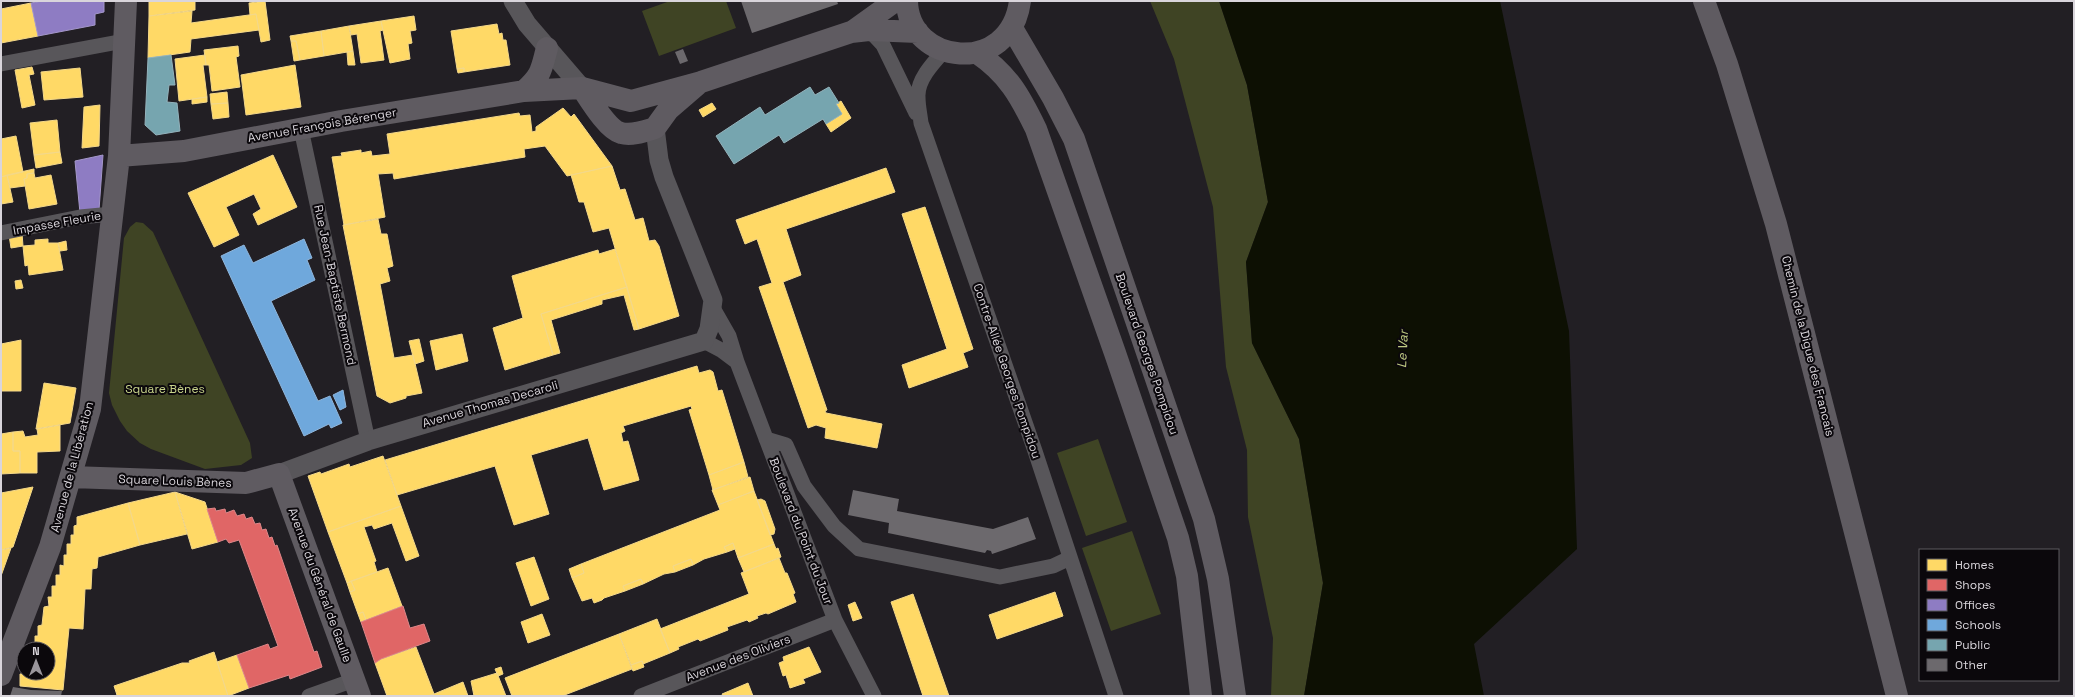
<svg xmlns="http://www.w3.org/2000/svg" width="2075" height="697" viewBox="0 0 2075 697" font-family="'Space Grotesk',sans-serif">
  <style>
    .green { fill: #3f4424 }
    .water { fill: #0d1003 }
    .homes { fill: #ffd966; stroke: #f4d889 }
    .shops { fill: #e06666; stroke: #de8789 }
    .offices { fill: #8e7cc3; stroke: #a497ca }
    .schools { fill: #6fa8dc; stroke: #8fb6dc }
    .public { fill: #76a5af; stroke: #94b3bc }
    .building { fill: #6c696d }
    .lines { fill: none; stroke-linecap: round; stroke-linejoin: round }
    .minor { stroke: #58565a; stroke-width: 15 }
    .tertiary { stroke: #58565a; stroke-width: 19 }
    .secondary { stroke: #5f5b61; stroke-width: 22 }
    .labels { text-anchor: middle; stroke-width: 4; stroke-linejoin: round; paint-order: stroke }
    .street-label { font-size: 12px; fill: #d9d5db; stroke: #0b080c }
    .park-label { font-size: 12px; fill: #c8d48b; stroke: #0b080c }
    .water-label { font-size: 13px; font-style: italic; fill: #bfca83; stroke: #0b080c }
  </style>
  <rect width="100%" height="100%" fill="#221f24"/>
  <path class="green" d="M670,1H726L736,28L659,56L642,11Z
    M1150,1H1219L1247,85L1268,202L1246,262L1252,343L1299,439L1323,583L1304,696H1271L1273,638L1248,517L1247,450L1226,367L1213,207L1174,59Z
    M136,222L143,223L153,232L250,443L252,458L241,465L205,469L151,449L140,443L127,431L120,421L112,405L109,393L124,238L130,227Z
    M1098,439L1127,522L1086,536L1057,453Z
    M1132,531L1161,614L1111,631L1082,548Z"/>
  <path class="water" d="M1219,1H1500L1569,331L1577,549L1474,644L1484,696H1304L1323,583L1299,439L1252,343L1246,262L1268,202L1247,85Z"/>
  <path class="homes" d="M149,1H195V10L149,16Z
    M265,1L270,40L261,42L256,14L250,15L249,3Z
    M31,3L38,36L1,43V9Z
    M192,11L191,23L256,14L259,30L191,39L190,52L148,58L149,16Z
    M414,16L416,30L410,31L412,43L408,44L410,59L390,63L381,21Z
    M381,21L383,30L380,31L384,60L361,63L357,34L351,35L349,26Z
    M497,24L499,34L502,33L503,40H506L510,65L464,72V68L457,69L451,31Z
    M349,26L353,51L324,56L321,31Z
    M321,31L324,56L300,60L296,41H291L290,36Z
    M291,41H296L300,60L294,61Z
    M238,46L239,56L236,57L240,87L212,91L209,65H206L204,50Z
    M353,51L355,65H348L347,52Z
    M205,55L206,65H203L207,97L179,101L175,59Z
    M295,65L301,107L246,115L241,75Z
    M32,67L34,74L29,75L35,105L22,108L15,70Z
    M80,68L83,97L44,100L41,72Z
    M464,68V72L458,73L457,69Z
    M227,92L228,103L211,104L210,94Z
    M207,97V102L192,104V99Z
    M841,101L851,118L831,132L826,124L842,114L836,104Z
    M228,103L229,117L213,119L211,104Z
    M712,103L716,109L703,117L699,110Z
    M100,105L99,146L82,148L84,107Z
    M563,108L571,117L574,114L612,166L567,176L545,146L524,149L525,157L394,179L393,173L378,174L385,217L344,225L332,157L342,156L341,153L361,150V153L371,151L372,156L390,154L387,134L519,113L520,116L530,115L532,132L536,131V127Z
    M57,120L60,152L34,155L30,123Z
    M16,136L23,172L1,177V139Z
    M60,152L62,163L36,168L34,155Z
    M273,155L297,207L258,225L253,214L261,209L254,194L226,207L239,235L214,247L188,193Z
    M612,166L620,190L625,189L635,220L643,218L649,241L655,240L659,246L679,316L639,329L609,228L593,232L584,202H579L571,175Z
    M886,168L895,192L786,229L801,275L783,282L827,410L825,411L826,413L882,424L877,448L825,438L826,428L816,425L808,428L759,287L772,283L757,239L745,244L736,220Z
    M34,169V173L27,174V178L24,179L25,186L10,188L7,175Z
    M34,173L35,178L51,175L57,204L29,209L24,179L27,178V174Z
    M7,175L13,202L1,204V177Z
    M925,207L973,349L963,353L968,367L909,388L902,365L947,349L902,214Z
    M378,219L381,234H387L393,266L387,268L390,281L380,284L394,358L413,355L422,393L406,396V398L390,403L377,396L343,225Z
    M22,233L23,246L11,248L9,235Z
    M48,239V243H58L63,270L29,275L28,265L25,266L23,246L35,245V240Z
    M66,241L67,250L60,251L58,243Z
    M615,249L627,287L541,314L553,355L505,370L493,328L523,318L512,276L588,253L598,250L599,254Z
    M21,280L23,288L16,289L15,281Z
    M627,287L639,329L634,330L624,295L602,300V304L551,320L560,353L553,355L541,314Z
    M462,334L468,361L436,370L430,341Z
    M419,339L424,361L415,364L409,341Z
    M21,340V391H1V344Z
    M697,366L699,373L710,370L713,372L718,391L722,390L744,462L709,475L689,410L692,409L691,406L623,426L625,431L621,433L623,442L628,441L639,480L604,490L588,438L531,455L549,514L514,525L495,466L397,495L385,460Z
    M44,383L76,388L70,423L36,429Z
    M60,425V451L37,452V473H20V451H13V432L23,431L25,437L38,435L37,429Z
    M13,432V451H20V473L1,474V434Z
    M383,456L401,506L328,532L308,476L320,472L321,474L349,464L350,467Z
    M744,462L748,477L713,490L709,475Z
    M750,477L754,491L718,505L712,490Z
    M33,487L13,547L1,550V493Z
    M754,491L774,544L738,558L733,543L724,547L727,552L704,559L693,565L691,559L673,566L675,572L664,574L643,584L641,579L623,586L625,591L604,598L602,600L594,603L592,598L582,601L572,578L584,573L581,564L720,510L718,505Z
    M175,492L187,534L140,545L128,503Z
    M175,492L205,502L218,542L192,549Z
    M761,499L765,501L775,529L774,534L770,535L757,500Z
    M128,503L140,545L98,557L97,568L92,569L91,589H85L83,629L69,628L63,690L20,686V674L48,673V649H31V646H35V636H38V626L42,625L44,607L49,606L48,597H52V586H56V575H60V565L64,566V555H67V544H71V535H74V526L77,525V517Z
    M401,506L419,556L406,561L392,523L374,529L372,525L364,527L376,561L374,562L377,572L347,583L328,532Z
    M733,543L735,549L727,552L724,547Z
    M774,544L776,549L778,548L781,557L744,572L738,558Z
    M11,548L1,576V550Z
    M534,557L549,599L531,606L516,563Z
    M779,558L785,573H787L795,593L793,594L796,602L768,614L766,613L757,616L758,618L749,622L747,620L727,627L728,630L700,641L698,639L678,647L679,649L670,653L660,629L749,594L741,573Z
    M691,559L693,565L675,572L673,566Z
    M581,564L584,573L572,578L569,569Z
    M388,568L402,606L366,620L363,612L358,614L350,592L355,590L351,581Z
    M641,579L643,584L625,591L623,586Z
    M351,581L355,590L350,592L347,583Z
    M1055,592L1063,616L997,639L989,615Z
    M913,594L949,696H923L891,602Z
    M855,602L862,618L853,621L848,605Z
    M363,612L366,620L361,622L358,614Z
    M542,614L550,635L528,643L521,622Z
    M657,619L670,653L643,664L642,661L631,665L619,634Z
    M619,634L632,669L562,696H512L505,678Z
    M416,647L434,694L428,696H387L375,663L381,659Z
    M809,647L821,672L803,679L805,683L790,688L786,675L783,676L779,663L784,661L783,657Z
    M214,652L228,696H114L117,695L114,686L182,663H190L189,661Z
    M237,655L249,688L228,696L217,662Z
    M642,661L644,667L633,671L631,665Z
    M501,667L503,674L498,676L495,669Z
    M497,673L506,696H474L471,681Z
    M463,682L468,696H428L434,694Z
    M748,683L753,696H723L722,694Z"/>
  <path class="shops" d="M215,508L216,511L225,509L226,513L234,510L237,516L244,514L246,519L252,517L255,524L260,523L262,530L266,529L269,538L272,537L275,546L277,545L314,652L317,651L322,667L290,679L289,675L249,688L237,655L268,644L270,649L278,646L239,540L229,543L226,539L218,542L207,509Z
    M403,606L410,628L424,624L430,641L381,659L375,663L361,622Z"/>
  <path class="offices" d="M42,1H104V12L95,14V25L38,36L31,3Z
    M103,155L99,210L80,213L75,161Z"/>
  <path class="schools" d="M304,239L312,258L307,260L315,280L271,301L318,401L330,396L342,423L331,428L329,424L304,436L221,256L244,245L253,263Z
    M343,390L346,407L340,410L333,395Z"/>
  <path class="public" d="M171,55L175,85H169L167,102L177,103L180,131L156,135L145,125L148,58Z
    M810,87L815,95L829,87L839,103L836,104L842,114L826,124L823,119L784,143L779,135L734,164L716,136L760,107L765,115Z"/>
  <path class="building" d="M741,1H837L838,4L752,33Z
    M683,49L688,61L680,64L675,52Z
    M853,490L899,499L897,511L993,529L1028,517L1036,539L992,554L991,551L987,550L985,553L888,533L889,523L848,515Z
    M13,687L31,690L62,691L61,696H10Z"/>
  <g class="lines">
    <path class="minor" d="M869,30L883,45L916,113
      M944,51C933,63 917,80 918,97C918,106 920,114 921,123L1035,451L1116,696
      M1,64L124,41
      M301,129L368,441
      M1,233L80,217L112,214
      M713,308L729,336L737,362L835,620L874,696
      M704,341L721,350L737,362
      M766,439L786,445L804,486L834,526L859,549L1000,577L1053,566L1070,558
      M309,696L354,680
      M641,696L835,620"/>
    <path class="tertiary" d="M513,1L527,24L582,88
      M279,474L368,441L704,341L709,329L713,300L664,177L659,160L655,128"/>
    <path class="secondary" d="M907,1C908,65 1010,77 1020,1
      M1704,1L1727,64L1776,224L1897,696
      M1012,28L1053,98L1074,139L1204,519L1218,579L1235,696
      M852,32L895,1
      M977,53C1008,74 1020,96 1036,129L1115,353L1178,538L1187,576L1201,696
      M582,88C590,100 608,130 621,133C632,136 645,131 655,128L668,110L697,85
      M524,91C542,75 541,70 547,48
      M119,156L184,151L341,121L524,91L582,88L631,101L701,82L851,32L869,30L918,32
      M71,477L246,483L279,474L360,696
      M1,675L50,547L90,409L119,156L126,1"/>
  </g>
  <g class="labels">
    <g class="street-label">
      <text transform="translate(322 125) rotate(-10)" y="4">Avenue François Bérenger</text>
      <text transform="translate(57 223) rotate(-10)" y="4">Impasse Fleurie</text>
      <text transform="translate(335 285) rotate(78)" y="4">Rue Jean-Baptiste Bermond</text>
      <text transform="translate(1808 346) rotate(76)" y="4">Chemin de la Digue des Francais</text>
      <text transform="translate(1147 354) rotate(71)" y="4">Boulevard Georges Pompidou</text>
      <text transform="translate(1007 371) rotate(71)" y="4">Contre-Allée Georges Pompidou</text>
      <text transform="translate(490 404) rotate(-16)" y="4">Avenue Thomas Decaroli</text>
      <text transform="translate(72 467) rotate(-75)" y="4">Avenue de la Libération</text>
      <text transform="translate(175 481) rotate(2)" y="4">Square Louis Bènes</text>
      <text transform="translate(801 531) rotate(69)" y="4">Boulevard du Point du Jour</text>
      <text transform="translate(320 585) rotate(70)" y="4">Avenue du Général de Gaulle</text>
      <text transform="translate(738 658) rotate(-21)" y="4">Avenue des Oliviers</text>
    </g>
    <g class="park-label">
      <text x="165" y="393">Square Bènes</text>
    </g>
    <g class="water-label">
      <text transform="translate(1402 349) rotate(-87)" y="5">Le Var</text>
    </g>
  </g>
  <rect width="2075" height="697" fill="none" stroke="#d9d5db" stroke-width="4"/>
  <rect x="1919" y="549" width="140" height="132" fill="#0b080c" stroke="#5d5a5f"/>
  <rect x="1927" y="559" width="20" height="12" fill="#ffd966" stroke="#5d5a5f"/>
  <text x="1955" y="569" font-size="12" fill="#d9d5db">Homes</text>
  <rect x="1927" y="579" width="20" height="12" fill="#e06666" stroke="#5d5a5f"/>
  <text x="1955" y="589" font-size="12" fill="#d9d5db">Shops</text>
  <rect x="1927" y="599" width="20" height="12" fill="#8e7cc3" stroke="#5d5a5f"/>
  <text x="1955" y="609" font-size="12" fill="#d9d5db">Offices</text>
  <rect x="1927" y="619" width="20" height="12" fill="#6fa8dc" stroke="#5d5a5f"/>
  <text x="1955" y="629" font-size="12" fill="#d9d5db">Schools</text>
  <rect x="1927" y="639" width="20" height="12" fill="#76a5af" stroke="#5d5a5f"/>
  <text x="1955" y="649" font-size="12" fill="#d9d5db">Public</text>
  <rect x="1927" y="659" width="20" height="12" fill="#6c696d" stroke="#5d5a5f"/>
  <text x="1955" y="669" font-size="12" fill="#d9d5db">Other</text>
  <g transform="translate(36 661)"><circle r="19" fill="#0b080c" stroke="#5d5a5f"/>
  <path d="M0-3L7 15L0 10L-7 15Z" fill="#99959b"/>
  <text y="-6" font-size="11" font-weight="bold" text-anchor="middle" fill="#d9d5db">N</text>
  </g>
</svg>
